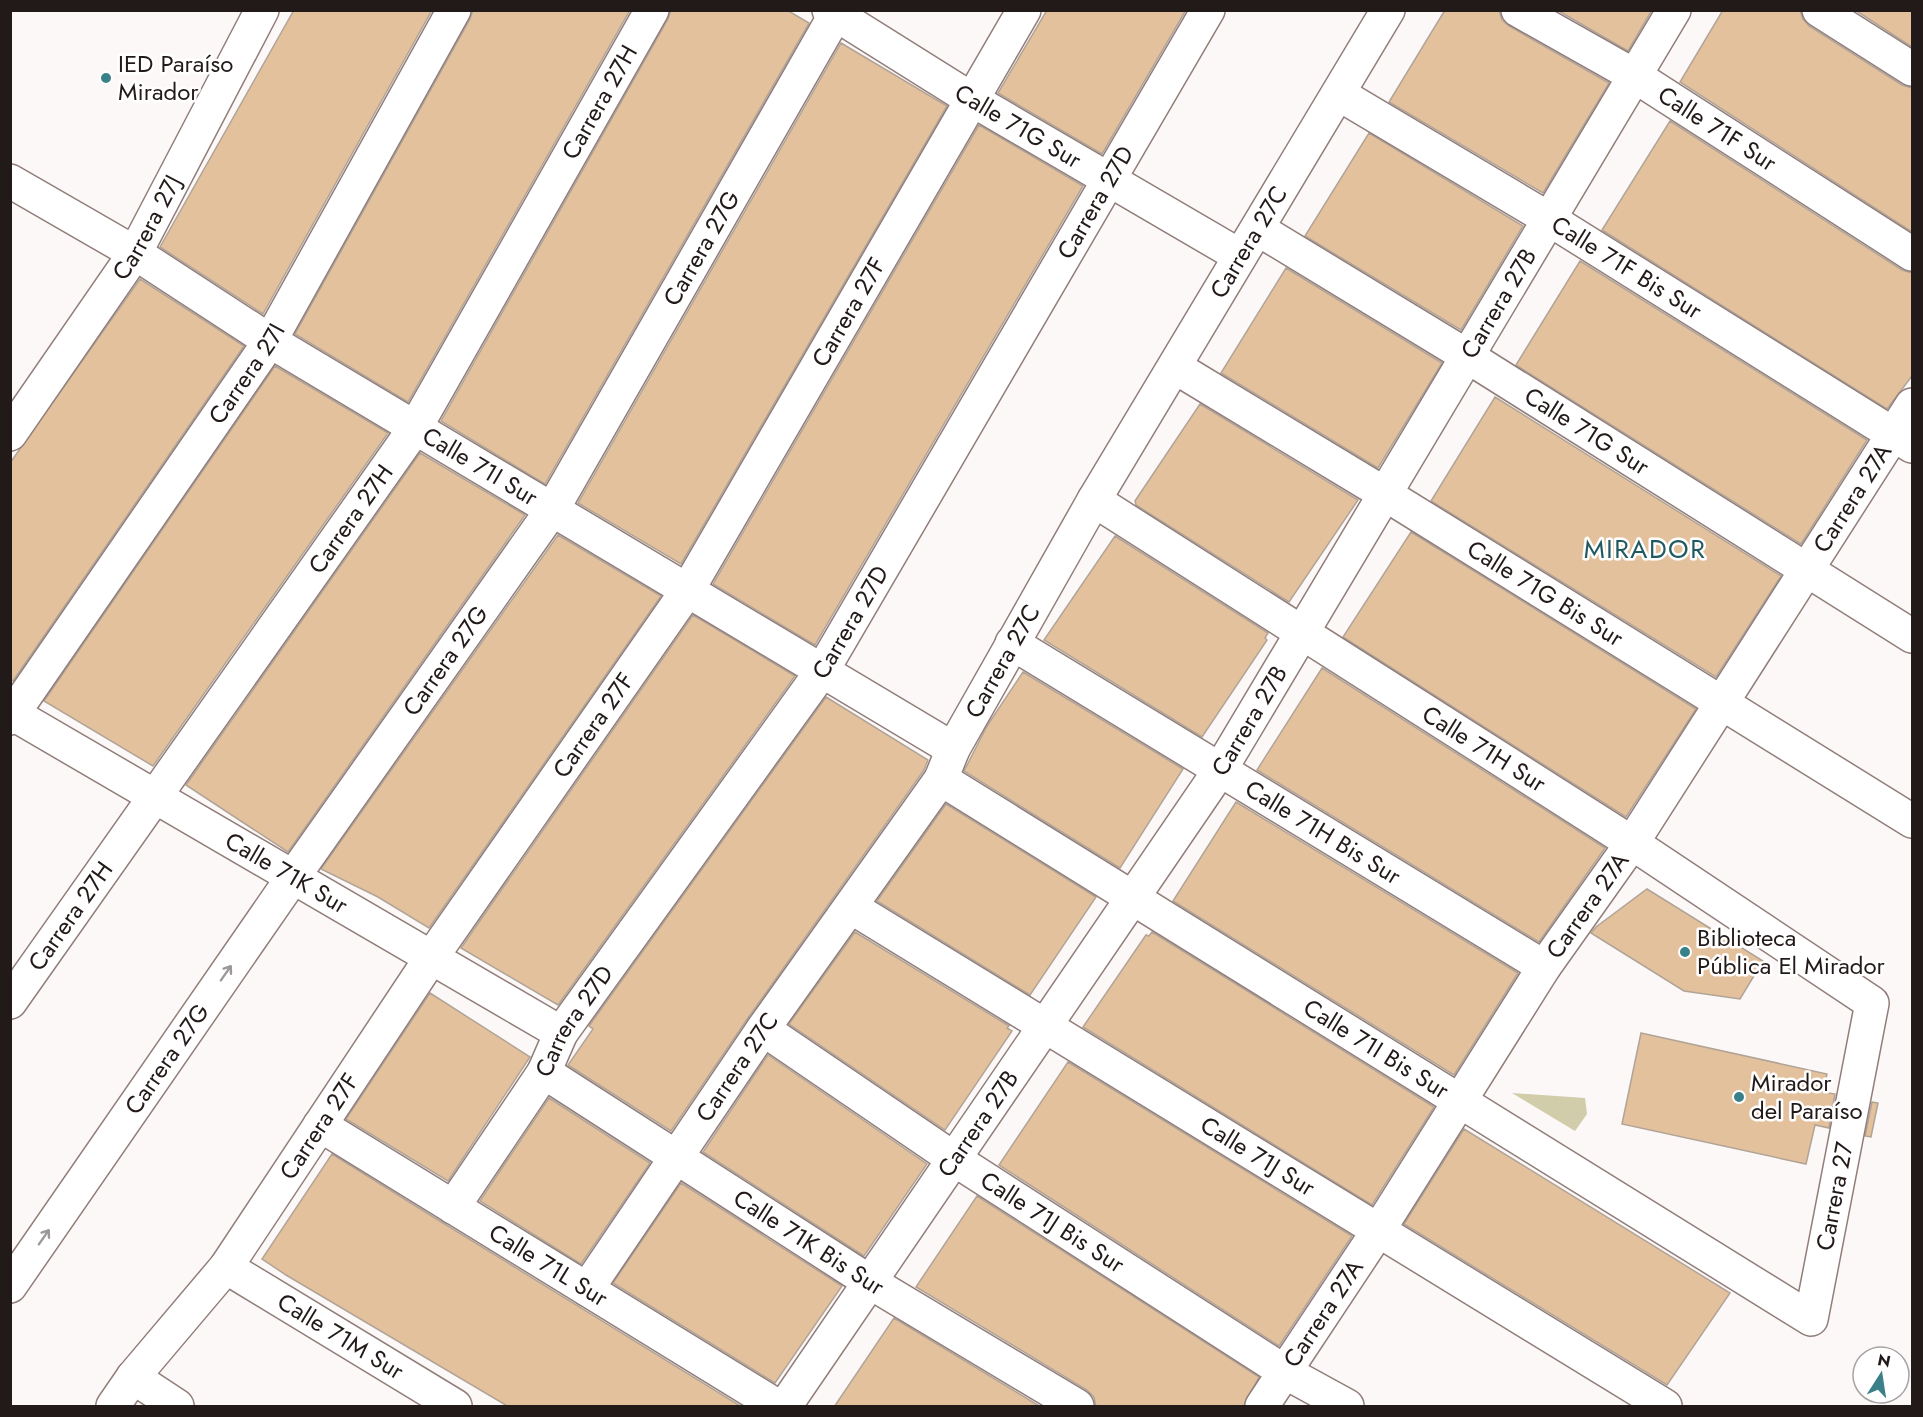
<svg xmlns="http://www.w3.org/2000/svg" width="1923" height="1417" viewBox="0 0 1923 1417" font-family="Jost,sans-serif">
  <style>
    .green { fill: #d1cdab }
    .building { fill: #e4c19d; stroke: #b1a497; stroke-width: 1.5 }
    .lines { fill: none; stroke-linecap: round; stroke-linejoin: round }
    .minor-casing { stroke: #917e7a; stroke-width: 36 }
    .minor { stroke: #fff; stroke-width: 33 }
    .oneway { stroke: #9c9898 }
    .poi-dot { fill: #398089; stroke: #fff; stroke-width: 2 }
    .labels { text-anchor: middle; stroke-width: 5; stroke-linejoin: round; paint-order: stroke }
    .poi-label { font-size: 24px; fill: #221a19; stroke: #fff; text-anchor: start }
    .street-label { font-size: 24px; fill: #221a19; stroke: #fff }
    .neighbourhood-label { font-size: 26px; letter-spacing: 1.5px; fill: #205a61; stroke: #fff }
  </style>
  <rect width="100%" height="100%" fill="#fcf8f7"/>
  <path class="green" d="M1512,1093L1585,1098L1587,1114L1575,1131Z"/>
  <path class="building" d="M294,10H432L263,314L160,247Z
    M473,10H630L408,402L295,334L470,19Z
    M671,10H787L809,23L545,484L441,421L668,19Z
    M1047,10H1186L1102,154L998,93Z
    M1445,10H1499L1502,20L1509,26L1609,83L1543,193L1389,102Z
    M1557,10H1652L1628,51Z
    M1723,10H1800L1803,19L1809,26L1902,85L1912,88V232L1680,82Z
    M1855,10H1912V47Z
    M841,43L947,106L681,564L578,503Z
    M1670,121L1902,270L1912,273V376L1887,409L1602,230Z
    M979,125L1083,186L815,645L713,584Z
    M1369,133L1523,226L1461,330L1305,236Z
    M1580,261L1867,440L1801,544L1516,365Z
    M1286,268L1442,363L1378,468L1221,373Z
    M140,279L244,346L13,681L10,679V463Z
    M275,366L388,433L153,766L44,701Z
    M1495,397L1781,576L1716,677L1431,501Z
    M1200,404L1358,500L1289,602L1136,505L1135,501Z
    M420,453L525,515L288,852L186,785Z
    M1411,532L1696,709L1626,817L1343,637Z
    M558,535L661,596L429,928L378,897L321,869Z
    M1115,536L1268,633L1265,638L1267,640L1202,737L1044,640Z
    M693,615L795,676L558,1005L461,948Z
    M1322,668L1605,848L1539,942L1257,770Z
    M1023,672L1183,769L1120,868L964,771L987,726Z
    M826,697L928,760L924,770L748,1018L671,1131L568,1065L593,1029L589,1026Z
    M1236,802L1518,973L1454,1075L1173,901Z
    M946,804L1096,897L1030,995L877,901Z
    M1647,889L1763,961L1740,999L1684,991L1591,933L1596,927Z
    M855,932L1009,1026L1007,1028L1012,1031L945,1130L789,1024Z
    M1152,932L1434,1107L1372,1205L1083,1027L1146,935L1149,936Z
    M430,993L530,1057L448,1181L346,1119Z
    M1641,1033L1827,1074L1823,1092L1835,1094L1829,1128L1815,1125L1806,1164L1622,1124Z
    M768,1055L927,1164L864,1256L703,1152Z
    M1068,1062L1352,1236L1279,1346L999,1165Z
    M549,1098L650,1163L581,1264L480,1201Z
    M1872,1102L1878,1103L1871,1137L1865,1136Z
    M1464,1129L1730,1293L1667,1385L1404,1224Z
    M332,1154L443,1223L742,1407H509L286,1275L262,1259Z
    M681,1183L842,1286L775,1383L613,1283Z
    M977,1196L1259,1377L1243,1407H1096L1094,1397L1087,1390L916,1287Z
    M894,1318L1041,1407H834Z"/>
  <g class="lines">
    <defs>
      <g id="minor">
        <path id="s1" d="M829,10L971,99L1240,256"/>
        <path id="s2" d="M1518,10L1635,76L1912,254"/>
        <path d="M1819,10L1912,69"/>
        <path id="s3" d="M1339,94L1549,219L1912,446"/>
        <path id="s4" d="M10,181L135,253L270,341L953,749"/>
        <path id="s5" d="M1258,229L1467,356L1912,636"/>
        <path id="s6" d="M1175,367L1385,494L1912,821"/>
        <path id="s7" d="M10,434L135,253L262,10"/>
        <path id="s8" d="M1012,643L1544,967"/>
        <path id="s9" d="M10,712L561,1033"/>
        <path id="s10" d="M10,718L270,341L454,10"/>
        <path id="s11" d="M941,779L1811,1319L1872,1003L1632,843L1094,500"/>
        <path id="s12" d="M851,907L1665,1406"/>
        <path id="s13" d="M10,1002L415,428L652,10"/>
        <path id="s14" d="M763,1029L954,1159L1285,1372L1347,1406"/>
        <path id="s15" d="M544,1072L870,1282L1077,1406"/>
        <path id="s16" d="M320,1125L777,1406"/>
        <path id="s17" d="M453,1207L544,1072L561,1033L822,671L1208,10"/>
        <path id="s18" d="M226,1267L455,1406"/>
        <path id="s19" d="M10,1286L293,877L552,510L838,10"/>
        <path id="s20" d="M587,1289L763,1029L941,779L953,749L1094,500L1388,10"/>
        <path d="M133,1377L177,1406"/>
        <path id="s21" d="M113,1406L133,1377L226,1267L431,958L687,591L1024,10"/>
        <path id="s22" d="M785,1406L1220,770L1674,10"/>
        <path id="s23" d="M1262,1406L1378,1231L1544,967L1632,843L1912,405"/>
      </g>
    </defs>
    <use href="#minor" class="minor-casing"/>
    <use href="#minor" class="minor"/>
  </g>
  <defs><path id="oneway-shaft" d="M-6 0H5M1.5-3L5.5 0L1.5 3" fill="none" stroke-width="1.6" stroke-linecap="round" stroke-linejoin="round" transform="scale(1.5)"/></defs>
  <g class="oneway">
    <use href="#oneway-shaft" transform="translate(226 973) rotate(-55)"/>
    <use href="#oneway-shaft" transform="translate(44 1237) rotate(-55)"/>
  </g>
  <g class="poi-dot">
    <circle cx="106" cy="78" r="6"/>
    <circle cx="1685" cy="952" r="6"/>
    <circle cx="1739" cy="1097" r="6"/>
  </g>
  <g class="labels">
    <g class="poi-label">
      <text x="118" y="72">IED Paraíso<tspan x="118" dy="28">Mirador</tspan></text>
      <text x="1697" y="946">Biblioteca<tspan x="1697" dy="28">Pública El Mirador</tspan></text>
      <text x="1751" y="1091">Mirador<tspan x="1751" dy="28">del Paraíso</tspan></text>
    </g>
    <g class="street-label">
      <text dy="8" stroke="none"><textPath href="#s13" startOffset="1077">Carrera 27H</textPath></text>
      <text dy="8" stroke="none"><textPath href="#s1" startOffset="222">Calle 71G Sur</textPath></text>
      <text dy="8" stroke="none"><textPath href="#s2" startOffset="232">Calle 71F Sur</textPath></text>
      <text dy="8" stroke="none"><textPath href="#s17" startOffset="1194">Carrera 27D</textPath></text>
      <text dy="8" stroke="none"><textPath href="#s7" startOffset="248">Carrera 27J</textPath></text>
      <text dy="8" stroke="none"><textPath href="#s20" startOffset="1240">Carrera 27C</textPath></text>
      <text dy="8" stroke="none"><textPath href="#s19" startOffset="1248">Carrera 27G</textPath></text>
      <text dy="8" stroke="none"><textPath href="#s3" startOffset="336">Calle 71F Bis Sur</textPath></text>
      <text dy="8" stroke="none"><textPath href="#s22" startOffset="1314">Carrera 27B</textPath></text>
      <text dy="8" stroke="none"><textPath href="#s21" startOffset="1320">Carrera 27F</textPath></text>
      <text dy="8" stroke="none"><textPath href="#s10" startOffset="418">Carrera 27I</textPath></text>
      <text dy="8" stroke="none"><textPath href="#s5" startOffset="386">Calle 71G Sur</textPath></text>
      <text dy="8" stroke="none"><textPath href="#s4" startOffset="550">Calle 71I Sur</textPath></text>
      <text dy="8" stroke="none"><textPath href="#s23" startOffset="1083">Carrera 27A</textPath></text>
      <text dy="8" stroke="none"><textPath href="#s13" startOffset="591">Carrera 27H</textPath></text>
      <text dy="8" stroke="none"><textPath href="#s6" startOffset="434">Calle 71G Bis Sur</textPath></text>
      <text dy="8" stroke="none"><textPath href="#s17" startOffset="708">Carrera 27D</textPath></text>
      <text dy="8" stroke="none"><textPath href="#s20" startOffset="754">Carrera 27C</textPath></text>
      <text dy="8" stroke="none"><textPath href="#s19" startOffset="762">Carrera 27G</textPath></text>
      <text dy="8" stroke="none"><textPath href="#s22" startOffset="828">Carrera 27B</textPath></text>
      <text dy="8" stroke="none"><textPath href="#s21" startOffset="834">Carrera 27F</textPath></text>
      <text transform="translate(1484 749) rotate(32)" y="8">Calle 71H Sur</text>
      <text dy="8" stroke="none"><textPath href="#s8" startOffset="364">Calle 71H Bis Sur</textPath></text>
      <text dy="8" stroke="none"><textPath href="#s9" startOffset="320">Calle 71K Sur</textPath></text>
      <text dy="8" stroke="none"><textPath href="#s23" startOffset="597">Carrera 27A</textPath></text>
      <text dy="8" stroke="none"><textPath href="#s13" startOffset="105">Carrera 27H</textPath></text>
      <text dy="8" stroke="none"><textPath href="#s17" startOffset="222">Carrera 27D</textPath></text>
      <text dy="8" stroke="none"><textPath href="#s11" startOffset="512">Calle 71I Bis Sur</textPath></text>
      <text dy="8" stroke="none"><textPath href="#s19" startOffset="276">Carrera 27G</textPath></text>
      <text dy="8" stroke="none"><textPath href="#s20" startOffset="268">Carrera 27C</textPath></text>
      <text dy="8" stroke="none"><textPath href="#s22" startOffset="342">Carrera 27B</textPath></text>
      <text dy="8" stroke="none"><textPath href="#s21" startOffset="348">Carrera 27F</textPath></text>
      <text dy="8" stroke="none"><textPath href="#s12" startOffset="477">Calle 71J Sur</textPath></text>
      <text dy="8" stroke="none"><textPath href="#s11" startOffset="1149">Carrera 27</textPath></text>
      <text dy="8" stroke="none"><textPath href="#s14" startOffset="348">Calle 71J Bis Sur</textPath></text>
      <text dy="8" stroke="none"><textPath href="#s15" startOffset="315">Calle 71K Bis Sur</textPath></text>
      <text dy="8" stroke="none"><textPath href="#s16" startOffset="268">Calle 71L Sur</textPath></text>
      <text dy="8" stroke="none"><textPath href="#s23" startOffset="111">Carrera 27A</textPath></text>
      <text dy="8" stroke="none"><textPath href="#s18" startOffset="134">Calle 71M Sur</textPath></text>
    </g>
    <g class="neighbourhood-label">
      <text x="1645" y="558">MIRADOR</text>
    </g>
  </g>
  <rect width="1923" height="1417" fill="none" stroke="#221a19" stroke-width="24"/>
  <g transform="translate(1881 1375) rotate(12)"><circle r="28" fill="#ffffff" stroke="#a7a3a3" stroke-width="1.5"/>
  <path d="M0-4.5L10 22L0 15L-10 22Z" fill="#398089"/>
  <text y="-9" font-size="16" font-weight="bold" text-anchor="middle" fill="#221a19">N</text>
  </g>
</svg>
